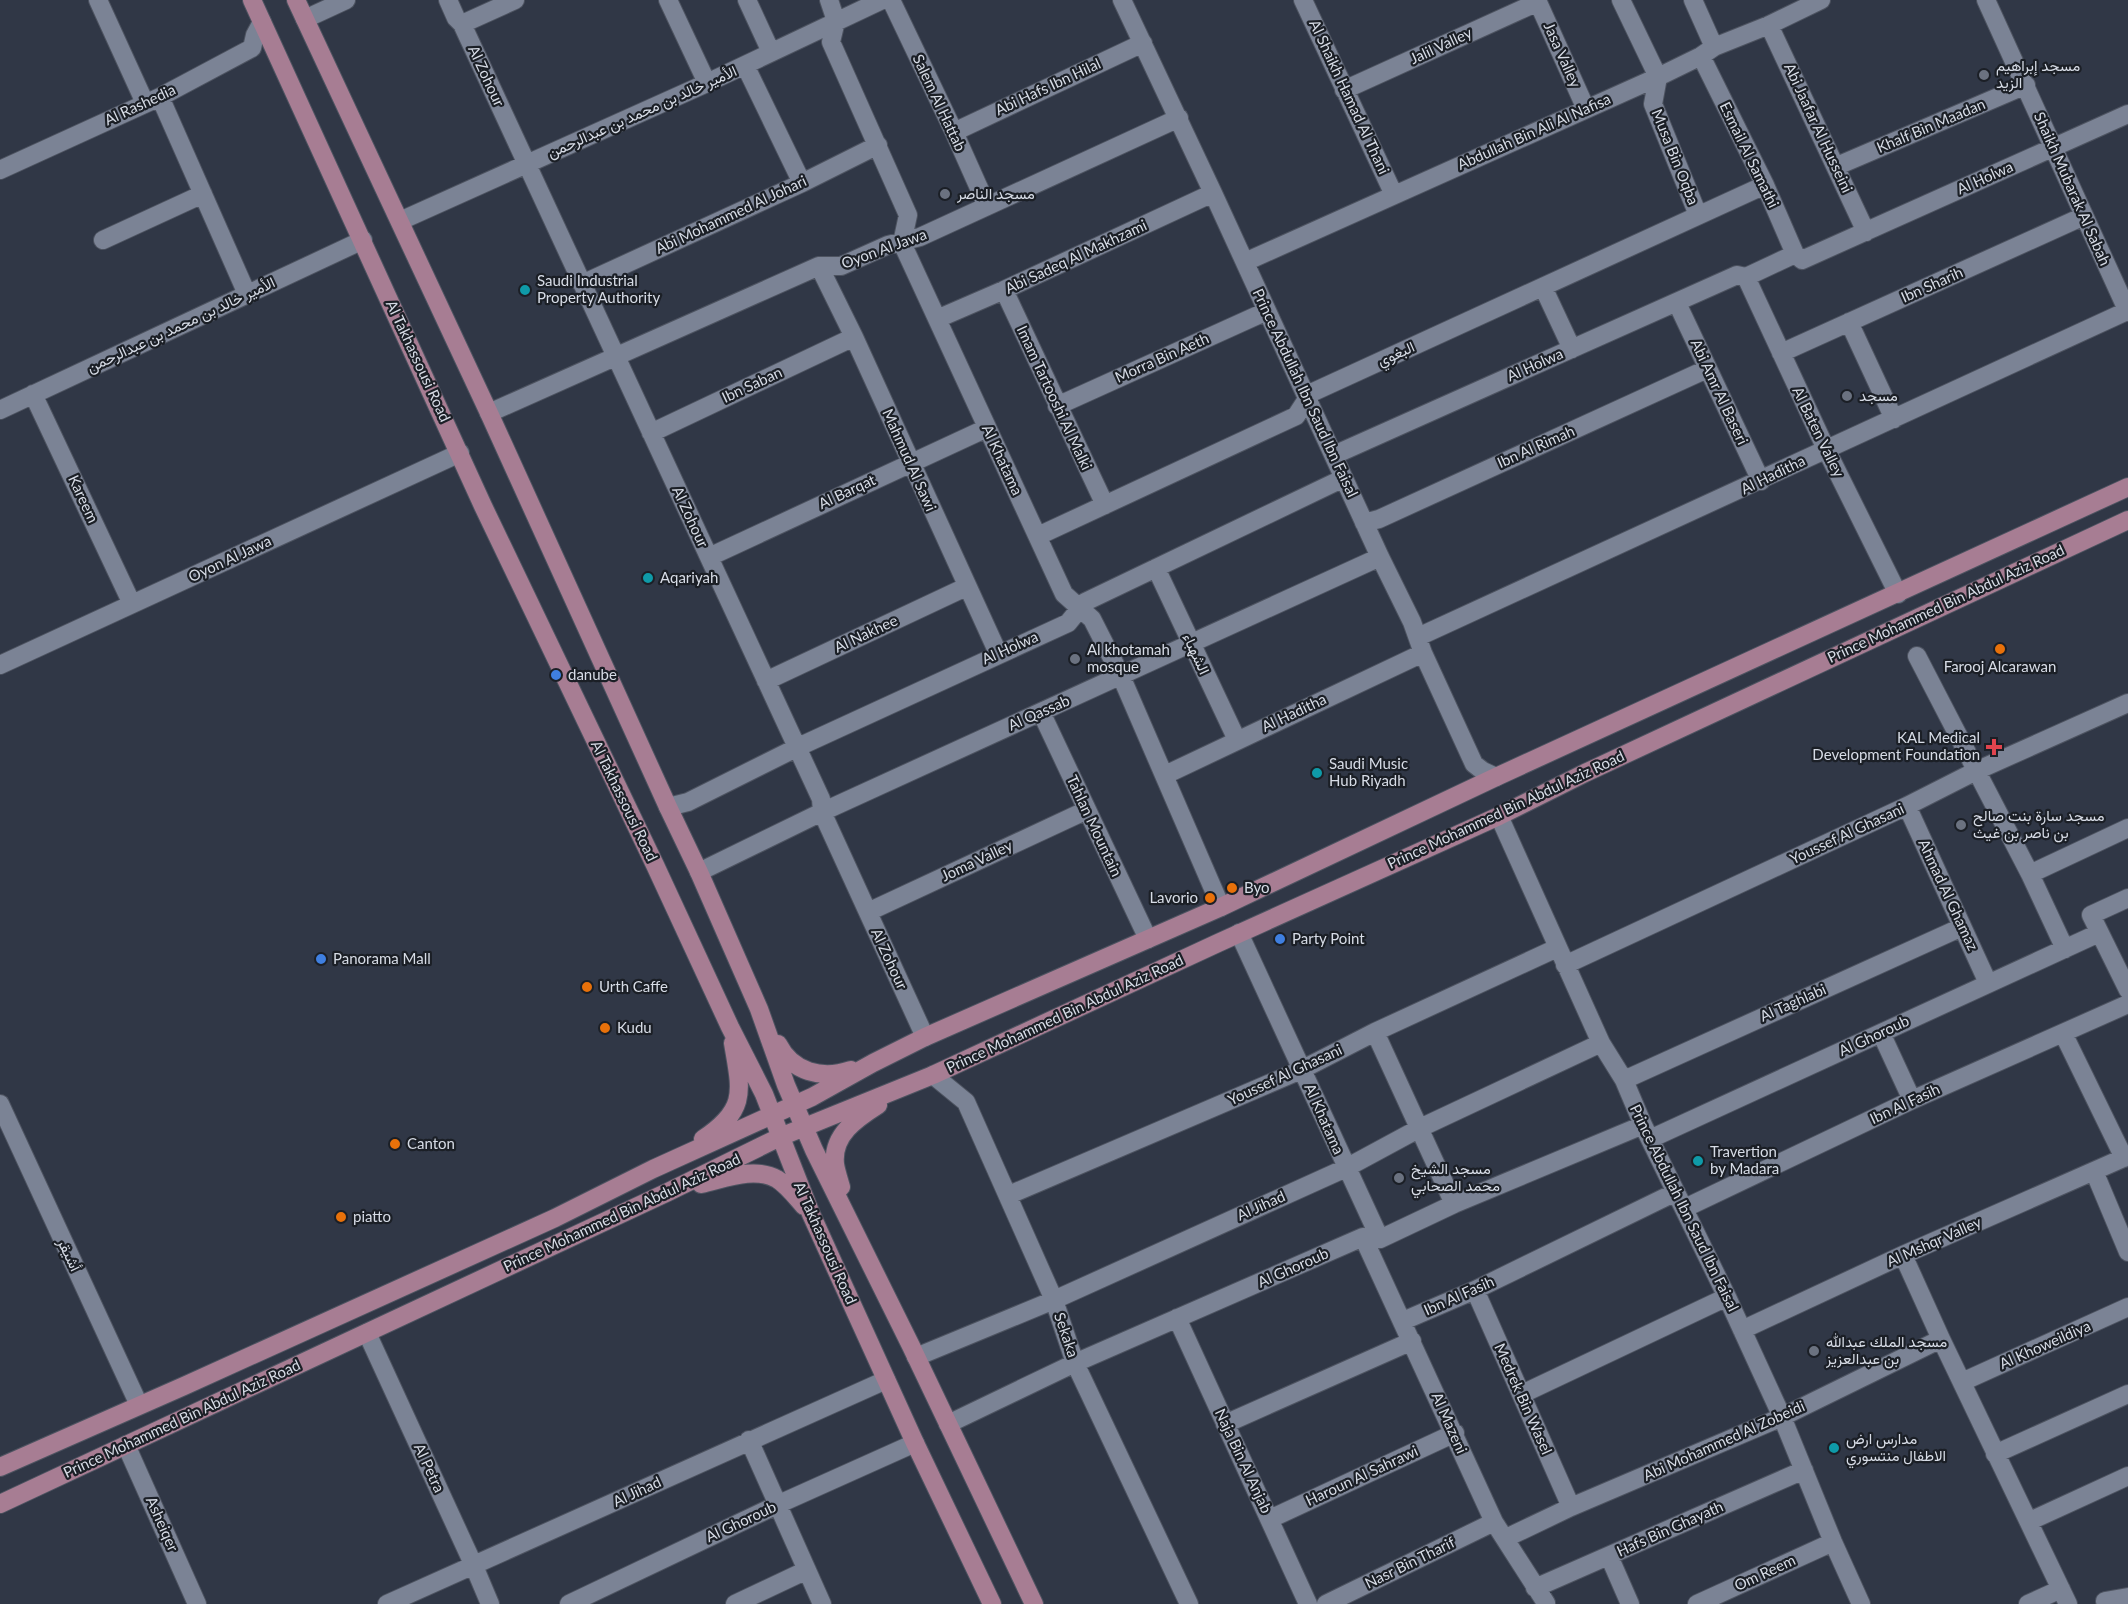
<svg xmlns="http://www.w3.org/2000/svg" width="2128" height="1604" viewBox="0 0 2128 1604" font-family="Lato,Vazirmatn,sans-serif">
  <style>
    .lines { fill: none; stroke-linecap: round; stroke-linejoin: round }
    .minor-casing { stroke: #4d5360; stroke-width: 20 }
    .major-casing { stroke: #4d5360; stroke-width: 20 }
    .minor { stroke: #7b8395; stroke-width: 18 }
    .major { stroke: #a77d93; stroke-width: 18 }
    .worship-dot { fill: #6b7280; stroke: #1b1f26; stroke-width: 2 }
    .culture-dot { fill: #0f9aa8; stroke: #1b1f26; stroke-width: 2 }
    .food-dot { fill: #e8710a; stroke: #1b1f26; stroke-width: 2 }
    .shop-dot { fill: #3f7fe0; stroke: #1b1f26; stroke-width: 2 }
    .health-dot { fill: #e0444e; stroke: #1b1f26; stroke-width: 2 }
    .labels { text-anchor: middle; stroke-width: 4.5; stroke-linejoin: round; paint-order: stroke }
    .street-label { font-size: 15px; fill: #d7dce6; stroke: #1b1f26 }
    .poi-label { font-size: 15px; fill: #d7dce6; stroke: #1b1f26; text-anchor: start }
  </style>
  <rect width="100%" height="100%" fill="#303746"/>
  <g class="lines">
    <defs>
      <path id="minor" d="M98,0L145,103
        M448,0L456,18L462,24L821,799L822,812L925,1037
        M668,0L707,83
        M747,0L771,52
        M829,0L836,21L831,42L908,215L902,243L1064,594L1092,619L1121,676L1221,907
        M891,0L954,132L987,206
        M1122,0L1213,193L1380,557L1412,622L1423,653L1474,764L1483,771L1496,777
        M1303,0L1394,195
        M1537,0L1586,109
        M1621,0L1658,77L1653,104L1698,215
        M1693,0L1714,47
        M1986,0L2128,312
        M305,19L346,0
        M462,24L515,0
        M1769,25L1866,232
        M1701,56L1765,185L1795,254
        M745,65L802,183
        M1344,90L1538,2
        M160,97L247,294
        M954,132L1143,43
        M1837,166L2026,85
        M0,170L160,97L252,48L255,35L262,22
        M400,221L707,83L882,0
        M103,240L203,194
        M1245,262L1658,77L1701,56L1714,47L1769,25L1821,0
        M819,266L854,337L998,653
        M1746,277L1795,254L1802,260L2128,114
        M582,284L802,183L878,145
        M1543,287L1572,349
        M1004,290L1105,505
        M1677,303L1761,481
        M937,319L1004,290L1213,193
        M1849,322L1894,419
        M1781,353L2084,216
        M33,394L132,604
        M1057,406L1267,311
        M0,410L363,240
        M489,413L819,266H841L888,245L920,237L1179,118
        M651,433L854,337
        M1334,455L1737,275L1746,277L1826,449L1898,594
        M1364,523L1379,519L1707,369
        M1038,536L1296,416L1311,393L1765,185
        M709,557L987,428
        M1156,568L1237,740
        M1418,637L2127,311
        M1917,656L2030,874L2065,949
        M0,665L460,453
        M766,681L966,587
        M1041,712L1148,939
        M1165,775L1423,653
        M1907,806L1988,983
        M668,807L688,802L796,748L1068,623L1085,602L1344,478
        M1499,816L1601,1043L1624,1080L1643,1125L1727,1297L1782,1417L1833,1542L1861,1604
        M699,872L822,812L1380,557
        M2030,874L2128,828
        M2128,898L2091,915L2128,990
        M868,912L1087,810
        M1239,933L1380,1239
        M1565,965L1907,806L1976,771L2128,703
        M1375,1032L1454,1204
        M1881,1033L1912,1100
        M2063,1033L2124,1158
        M933,1075L966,1102L1054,1300L1075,1363L1189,1604
        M1624,1080L1962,927
        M0,1104L139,1405
        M1650,1139L2099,933
        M2094,1171L2128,1252
        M1009,1195L1301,1070L1375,1032L1557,948
        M1685,1208L1912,1100L2128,1004
        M1363,1237L1494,1522L1546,1603
        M1903,1255L1941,1339L2068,1604
        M1475,1290L1571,1507
        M1177,1318L1308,1604
        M1403,1321L1475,1290L1676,1192
        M1742,1330L1903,1255L2128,1156
        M367,1333L474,1566L490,1604
        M916,1357L1054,1300L1346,1168L1420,1128L1601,1043
        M1962,1382L2128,1307
        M1522,1394L1727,1297
        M948,1424L1075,1363L1363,1237L1380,1239L1454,1204L1643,1125
        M1225,1424L1412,1341
        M749,1440L822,1604
        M126,1445L197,1604
        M1995,1454L2128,1394
        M1270,1519L1455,1433
        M2030,1521L2128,1476
        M1506,1538L1571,1507L1782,1417L1941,1339
        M1609,1556L1630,1604
        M1535,1588L1804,1470
        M2105,1601L2128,1597
        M387,1604L886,1380
        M569,1604L779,1504L915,1443
        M735,1604L807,1570
        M1326,1604L1494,1522
        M1697,1604L1833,1542
        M2028,1604L2061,1589"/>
      <path id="major" d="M252,0L483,506L655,865L730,1027L764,1094L811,1214L915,1443L992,1604
        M296,0L489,413L668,807L699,872L759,1009L786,1085L814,1150L911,1346L1034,1604
        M778,1044C792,1072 822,1080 851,1070
        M703,1139C748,1109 741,1091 733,1043
        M701,1184C724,1179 754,1166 777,1179C787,1185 796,1197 804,1206
        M841,1187C839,1180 836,1171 835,1164C832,1135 856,1119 878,1105
        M0,1467L184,1386L555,1218L653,1169L812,1097L873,1063L925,1037L1221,907L1496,777L2128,487
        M0,1504L668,1192L780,1137L933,1075L1218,943L1499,816L1585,773L2128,520"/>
    </defs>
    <use href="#minor" class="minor-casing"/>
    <use href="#major" class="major-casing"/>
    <use href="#minor" class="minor"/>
    <use href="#major" class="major"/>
  </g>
  <g class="worship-dot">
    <circle cx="1984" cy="75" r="6"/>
    <circle cx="945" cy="194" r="6"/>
    <circle cx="1847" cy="396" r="6"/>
    <circle cx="1075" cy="659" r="6"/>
    <circle cx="1961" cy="825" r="6"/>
    <circle cx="1399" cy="1178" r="6"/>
    <circle cx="1814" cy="1351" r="6"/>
  </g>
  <g class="culture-dot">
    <circle cx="525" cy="290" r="6"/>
    <circle cx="648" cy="578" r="6"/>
    <circle cx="1317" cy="773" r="6"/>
    <circle cx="1698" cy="1161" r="6"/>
    <circle cx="1834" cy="1448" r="6"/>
  </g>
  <g class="food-dot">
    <circle cx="2000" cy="649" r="6"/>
    <circle cx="1232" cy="888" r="6"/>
    <circle cx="1210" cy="898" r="6"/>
    <circle cx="587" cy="987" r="6"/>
    <circle cx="605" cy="1028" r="6"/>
    <circle cx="395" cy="1144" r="6"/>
    <circle cx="341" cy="1217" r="6"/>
  </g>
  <g class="shop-dot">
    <circle cx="556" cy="675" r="6"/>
    <circle cx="1280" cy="939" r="6"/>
    <circle cx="321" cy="959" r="6"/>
  </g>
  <path class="health-dot" d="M1991 738h6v6h6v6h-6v6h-6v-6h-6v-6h6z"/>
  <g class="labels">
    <g class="street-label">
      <text transform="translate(1441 46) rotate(-25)" y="5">Jalil Valley</text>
      <text transform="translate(1562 55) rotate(66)" y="5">Jasa Valley</text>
      <text transform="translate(486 76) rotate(65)" y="5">Al Zohour</text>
      <text transform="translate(1048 87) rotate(-25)" y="5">Abi Hafs Ibn Hilal</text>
      <text transform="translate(1349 97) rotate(65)" y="5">Al Shaikh Hamad Al Thani</text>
      <text transform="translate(939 103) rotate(65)" y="5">Salem Al Hattab</text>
      <text transform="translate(140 105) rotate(-25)" y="5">Al Rashedia</text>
      <text transform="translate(642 112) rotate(-24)" y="5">الأمير خالد بن محمد بن عبدالرحمن</text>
      <text transform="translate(1931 126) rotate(-23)" y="5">Khalf Bin Maadan</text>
      <text transform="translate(1818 128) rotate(65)" y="5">Abi Jaafar Al Husseini</text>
      <text transform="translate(1534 132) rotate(-24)" y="5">Abdullah Bin Ali Al Nafisa</text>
      <text transform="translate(1749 155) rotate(64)" y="5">Esmail Al Samathi</text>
      <text transform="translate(1675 157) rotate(68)" y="5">Musa Bin Oqba</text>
      <text transform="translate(1985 178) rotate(-24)" y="5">Al Holwa</text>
      <text transform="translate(2072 189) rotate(66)" y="5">Shaikh Mubarak Al Sabah</text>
      <text transform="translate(731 215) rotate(-25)" y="5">Abi Mohammed Al Johari</text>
      <text transform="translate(884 249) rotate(-20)" y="5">Oyon Al Jawa</text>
      <text transform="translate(1076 257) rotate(-25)" y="5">Abi Sadeq Al Makhzami</text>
      <text transform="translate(1932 285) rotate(-24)" y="5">Ibn Sharih</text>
      <text transform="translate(181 325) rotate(-25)" y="5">الأمير خالد بن محمد بن عبدالرحمن</text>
      <text transform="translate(1396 354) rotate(-24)" y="5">البغوي</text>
      <text transform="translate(1162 358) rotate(-24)" y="5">Morra Bin Aeth</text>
      <text transform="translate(418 361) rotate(65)" y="5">Al Takhassousi Road</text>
      <text transform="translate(1535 365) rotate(-24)" y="5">Al Holwa</text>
      <text transform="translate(752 385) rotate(-25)" y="5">Ibn Saban</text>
      <text transform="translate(1719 392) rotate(65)" y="5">Abi Amr Al Baseri</text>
      <text transform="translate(1305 393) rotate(65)" y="5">Prince Abdullah Ibn Saud Ibn Faisal</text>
      <text transform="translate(1054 398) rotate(65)" y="5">Imam Tartooshi Al Malki</text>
      <text transform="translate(1818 432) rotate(64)" y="5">Al Baten Valley</text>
      <text transform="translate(1536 447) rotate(-24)" y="5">Ibn Al Rimah</text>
      <text transform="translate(909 460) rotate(66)" y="5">Mahmud Al Sawi</text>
      <text transform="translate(1002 460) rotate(65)" y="5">Al Khatama</text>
      <text transform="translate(1773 475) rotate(-26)" y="5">Al Haditha</text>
      <text transform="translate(847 492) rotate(-25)" y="5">Al Barqat</text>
      <text transform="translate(83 499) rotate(65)" y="5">Kareem</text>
      <text transform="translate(690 517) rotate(65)" y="5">Al Zohour</text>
      <text transform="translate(230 559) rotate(-25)" y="5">Oyon Al Jawa</text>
      <text transform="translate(1946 604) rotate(-25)" y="5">Prince Mohammed Bin Abdul Aziz Road</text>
      <text transform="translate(866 634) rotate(-25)" y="5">Al Nakhee</text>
      <text transform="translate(1010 648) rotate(-24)" y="5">Al Holwa</text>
      <text transform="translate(1196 654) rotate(65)" y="5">الشهباء</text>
      <text transform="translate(1039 713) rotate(-24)" y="5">Al Qassab</text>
      <text transform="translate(1294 713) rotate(-25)" y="5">Al Haditha</text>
      <text transform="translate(624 801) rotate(64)" y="5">Al Takhassousi Road</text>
      <text transform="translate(1506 810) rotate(-25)" y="5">Prince Mohammed Bin Abdul Aziz Road</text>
      <text transform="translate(1094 826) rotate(65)" y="5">Tahlan Mountain</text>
      <text transform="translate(1847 834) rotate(-25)" y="5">Youssef Al Ghasani</text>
      <text transform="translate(977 861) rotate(-25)" y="5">Joma Valley</text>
      <text transform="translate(1948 895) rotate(65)" y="5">Ahmad Al Ghamaz</text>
      <text transform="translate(889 959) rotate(65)" y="5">Al Zohour</text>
      <text transform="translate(1793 1003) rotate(-24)" y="5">Al Taghlabi</text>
      <text transform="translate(1065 1014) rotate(-25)" y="5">Prince Mohammed Bin Abdul Aziz Road</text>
      <text transform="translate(1874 1036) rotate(-25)" y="5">Al Ghoroub</text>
      <text transform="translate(1285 1075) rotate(-25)" y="5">Youssef Al Ghasani</text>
      <text transform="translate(1905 1104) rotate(-25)" y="5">Ibn Al Fasih</text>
      <text transform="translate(1324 1119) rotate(66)" y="5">Al Khatama</text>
      <text transform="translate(1261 1206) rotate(-24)" y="5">Al Jihad</text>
      <text transform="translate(1684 1208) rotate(64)" y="5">Prince Abdullah Ibn Saud Ibn Faisal</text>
      <text transform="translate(622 1213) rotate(-25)" y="5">Prince Mohammed Bin Abdul Aziz Road</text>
      <text transform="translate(1934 1242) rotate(-24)" y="5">Al Mshqr Valley</text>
      <text transform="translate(825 1243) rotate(66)" y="5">Al Takhassousi Road</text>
      <text transform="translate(69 1255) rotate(65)" y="5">أشيقر</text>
      <text transform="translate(1293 1268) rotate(-24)" y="5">Al Ghoroub</text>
      <text transform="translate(1459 1296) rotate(-24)" y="5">Ibn Al Fasih</text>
      <text transform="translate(1066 1335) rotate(71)" y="5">Sekaka</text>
      <text transform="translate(2045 1345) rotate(-24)" y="5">Al Khoweildiya</text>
      <text transform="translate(1523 1399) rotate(66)" y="5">Medrek Bin Wasel</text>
      <text transform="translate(182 1419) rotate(-25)" y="5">Prince Mohammed Bin Abdul Aziz Road</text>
      <text transform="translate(1449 1423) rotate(66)" y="5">Al Mazeni</text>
      <text transform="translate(1724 1441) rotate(-24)" y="5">Abi Mohammed Al Zobeidi</text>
      <text transform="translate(1243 1461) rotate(65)" y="5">Naja Bin Al Anjab</text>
      <text transform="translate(429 1468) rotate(65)" y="5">Al Petra</text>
      <text transform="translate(1362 1476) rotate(-25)" y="5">Haroun Al Sahrawi</text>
      <text transform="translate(637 1492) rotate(-25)" y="5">Al Jihad</text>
      <text transform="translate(741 1522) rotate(-25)" y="5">Al Ghoroub</text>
      <text transform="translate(162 1524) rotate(66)" y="5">Asheiqer</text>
      <text transform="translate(1670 1529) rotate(-24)" y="5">Hafs Bin Ghayath</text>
      <text transform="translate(1410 1563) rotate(-26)" y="5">Nasr Bin Tharif</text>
      <text transform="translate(1765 1573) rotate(-25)" y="5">Om Reem</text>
    </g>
    <g class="poi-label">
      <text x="1996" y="71">مسجد إبراهيم<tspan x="1996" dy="17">الزيد</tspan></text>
      <text x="957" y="199">مسجد الناصر</text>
      <text x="537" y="286">Saudi Industrial<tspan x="537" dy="17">Property Authority</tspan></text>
      <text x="1859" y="401">مسجد</text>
      <text x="660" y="583">Aqariyah</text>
      <text x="1087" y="655">Al khotamah<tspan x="1087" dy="17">mosque</tspan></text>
      <text x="2000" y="672" text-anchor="middle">Farooj Alcarawan</text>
      <text x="568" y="680">danube</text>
      <text x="1980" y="743" text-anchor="end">KAL Medical<tspan x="1980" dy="17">Development Foundation</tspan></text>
      <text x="1329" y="769">Saudi Music<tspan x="1329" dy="17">Hub Riyadh</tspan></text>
      <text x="1973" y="821">مسجد سارة بنت صالح<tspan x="1973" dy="17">بن ناصر بن غيث</tspan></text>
      <text x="1244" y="893">Byo</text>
      <text x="1198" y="903" text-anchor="end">Lavorio</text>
      <text x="1292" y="944">Party Point</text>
      <text x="333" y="964">Panorama Mall</text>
      <text x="599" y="992">Urth Caffe</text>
      <text x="617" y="1033">Kudu</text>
      <text x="407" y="1149">Canton</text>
      <text x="1710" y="1157">Travertion<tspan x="1710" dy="17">by Madara</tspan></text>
      <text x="1411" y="1174">مسجد الشيخ<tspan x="1411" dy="17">محمد الصحابي</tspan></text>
      <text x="353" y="1222">piatto</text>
      <text x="1826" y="1347">مسجد الملك عبدالله<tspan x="1826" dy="17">بن عبدالعزيز</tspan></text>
      <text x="1846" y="1444">مدارس ارض<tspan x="1846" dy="17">الاطفال منتسوري</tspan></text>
    </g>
  </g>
</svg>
